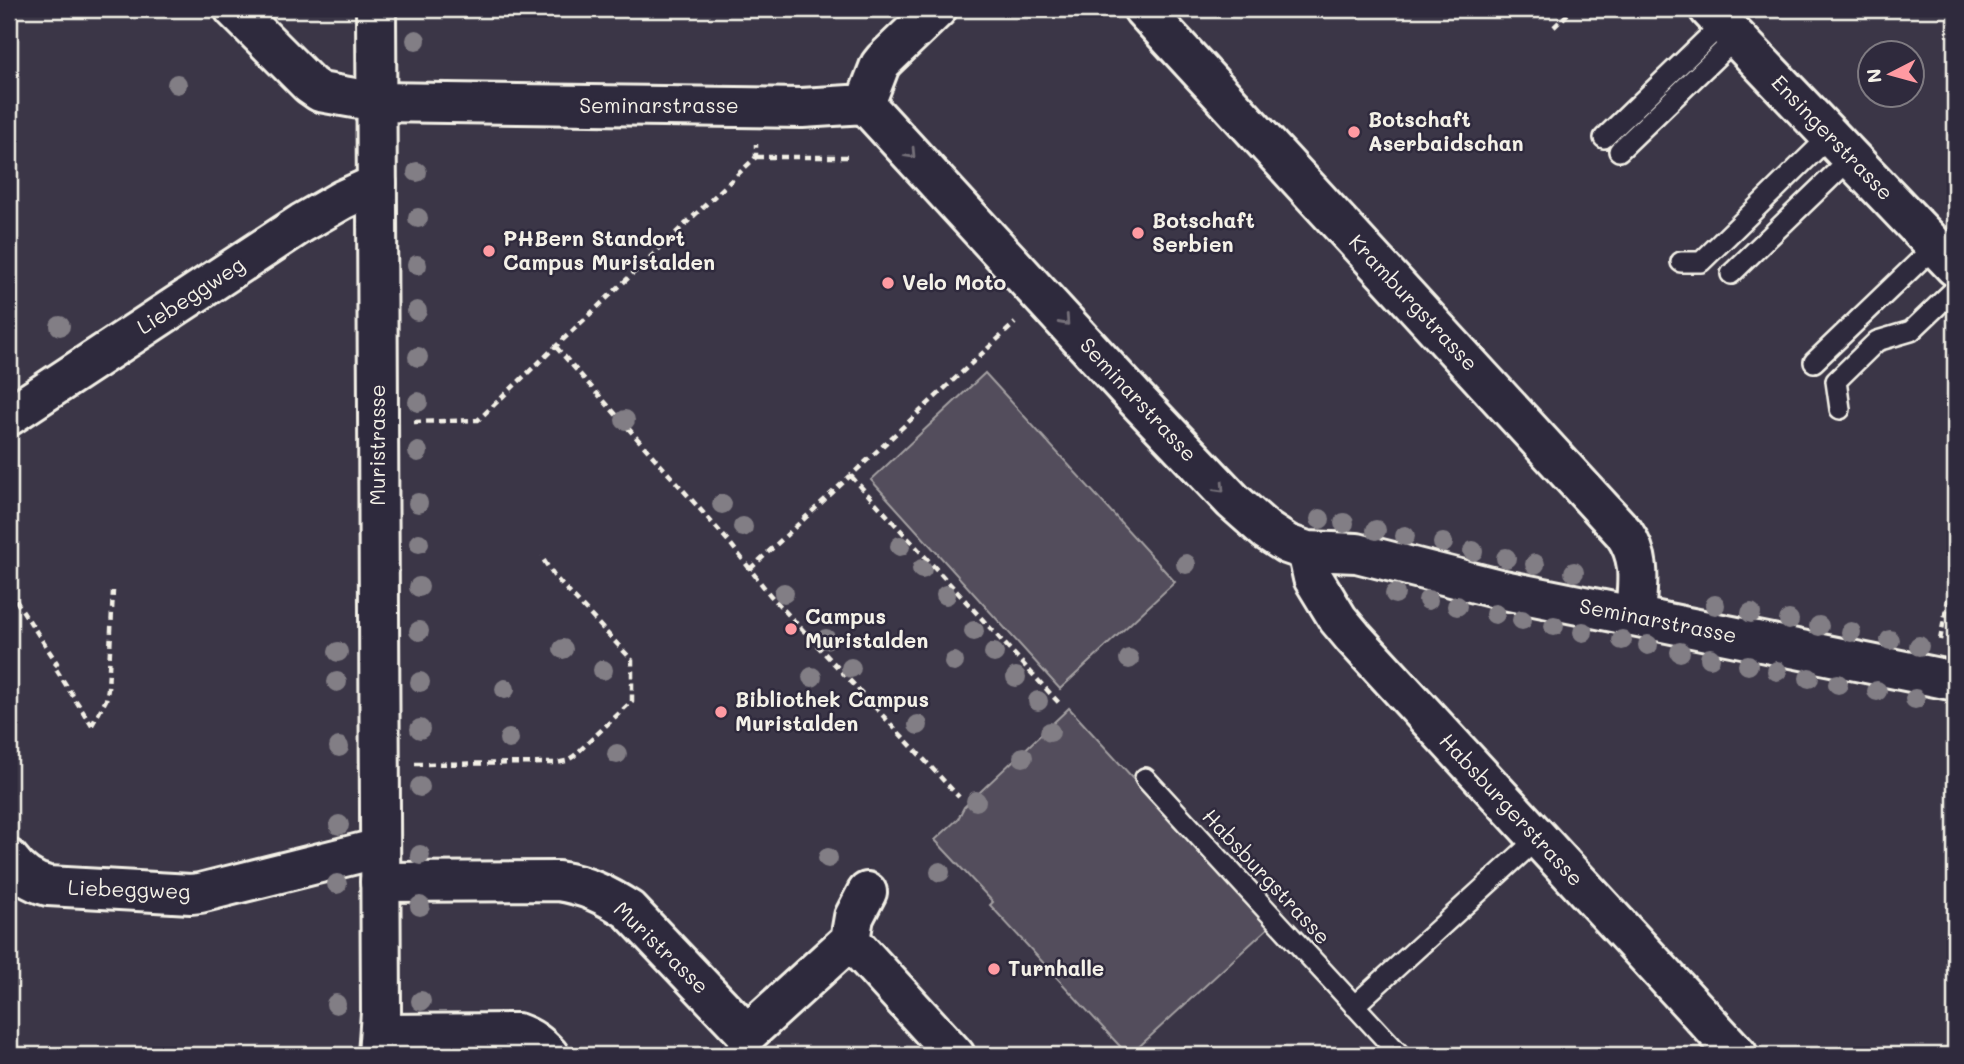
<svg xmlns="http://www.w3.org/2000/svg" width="1964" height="1064" viewBox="0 0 1964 1064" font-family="Mali,sans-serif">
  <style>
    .green { fill: #534e5c; stroke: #a4a0a2; stroke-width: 2 }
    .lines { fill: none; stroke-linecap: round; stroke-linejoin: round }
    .lane-casing { stroke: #f4f1e8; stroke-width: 24 }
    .street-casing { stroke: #f4f1e8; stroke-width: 44 }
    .secondary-casing { stroke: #f4f1e8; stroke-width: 44 }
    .path { stroke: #f4f1e8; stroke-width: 4.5; stroke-dasharray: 7 5; stroke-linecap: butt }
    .lane { stroke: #2f2a3d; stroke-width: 19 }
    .street { stroke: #2f2a3d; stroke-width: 38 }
    .secondary { stroke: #2f2a3d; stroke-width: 38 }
    .tree { fill: #827e85 }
    .oneway { stroke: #747079 }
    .poi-dot { fill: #ff9aa2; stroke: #2f2a3d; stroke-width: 2.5 }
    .labels { text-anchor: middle; stroke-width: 5; stroke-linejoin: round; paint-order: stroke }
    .street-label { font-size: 21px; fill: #f4f1e8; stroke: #2f2a3d }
    .poi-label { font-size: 21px; font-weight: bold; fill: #f4f1e8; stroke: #2f2a3d; text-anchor: start }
  </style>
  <rect width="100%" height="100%" fill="#3b3647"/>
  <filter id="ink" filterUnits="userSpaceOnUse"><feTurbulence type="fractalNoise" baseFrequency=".0143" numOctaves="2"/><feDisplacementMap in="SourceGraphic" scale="14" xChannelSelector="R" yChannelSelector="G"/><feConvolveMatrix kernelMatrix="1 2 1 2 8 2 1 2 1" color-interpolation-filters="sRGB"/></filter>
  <g filter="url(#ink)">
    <path class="green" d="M985,373L1175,582L1060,689L871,480Z
      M1069,708L1269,927L1130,1055H1128L990,905L993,902L935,840L958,819L964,807Z"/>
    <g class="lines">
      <defs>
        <path id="lane" d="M1604,138L1723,23
          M1619,151L1736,38
          M1681,262H1701L1830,136
          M1731,274L1851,158
          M1814,362L1935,246
          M1840,409L1836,381L1877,341L1911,331L1955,289
          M1145,778L1400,1055
          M1354,1006L1537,839
          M732,1055L738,1049L747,1034"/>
        <path id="street" d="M1143,9L1624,533C1643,560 1637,585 1635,616
          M1709,9L1955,267
          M377,102L802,108L865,104
          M865,104L1136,399L1233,501L1267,531L1287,544L1307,551L1357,553L1499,589L1955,681
          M865,104L880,65L884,60L937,9
          M9,416L302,223L342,200L377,184
          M1307,551L1313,578L1338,619L1353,637L1738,1055
          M9,859C19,873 31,882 48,886L191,894L200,893L380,848
          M380,882L558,881C585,885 606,895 629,910L747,1034L850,940L854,917L867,892
          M850,940L955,1055
          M380,1034L517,1033C531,1038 539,1044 549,1055"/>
        <path id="secondary" d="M234,9L310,85L320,92L377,102
          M376,9L381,1012L378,1055"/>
      </defs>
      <use href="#lane" class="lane-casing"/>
      <use href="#street" class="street-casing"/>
      <use href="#secondary" class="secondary-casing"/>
      <path class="path" d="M1510,16L1518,9
        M1554,27L1573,9
        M756,157H851
        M556,347L730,543L770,595L959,797
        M414,422L478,420L756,157V144
        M851,476L1059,703
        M750,569L1015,323
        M9,590L57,663L54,666L92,726
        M1940,640L1955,564
        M92,725L106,700L108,689L113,591
        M415,764L557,763L566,761L574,756L632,701V660L554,576L541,556"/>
      <use href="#lane" class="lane"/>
      <use href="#street" class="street"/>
      <use href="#secondary" class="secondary"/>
    </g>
    <g class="tree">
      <circle cx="416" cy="40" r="10"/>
      <circle cx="177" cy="84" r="10"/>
      <circle cx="417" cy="172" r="10"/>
      <circle cx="418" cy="218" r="10"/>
      <circle cx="417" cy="265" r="10"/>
      <circle cx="417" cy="311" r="10"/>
      <circle cx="60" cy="326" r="10"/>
      <circle cx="418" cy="357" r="10"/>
      <circle cx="418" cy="402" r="10"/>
      <circle cx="625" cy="420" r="10"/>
      <circle cx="418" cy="452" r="10"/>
      <circle cx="418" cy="503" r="10"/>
      <circle cx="722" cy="504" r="10"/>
      <circle cx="1320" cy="519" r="10"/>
      <circle cx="1344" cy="523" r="10"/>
      <circle cx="743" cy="527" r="10"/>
      <circle cx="1376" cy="530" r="10"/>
      <circle cx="1405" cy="536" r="10"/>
      <circle cx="419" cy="543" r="10"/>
      <circle cx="1443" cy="543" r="10"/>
      <circle cx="900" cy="546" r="10"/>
      <circle cx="1473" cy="551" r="10"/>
      <circle cx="1506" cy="558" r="10"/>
      <circle cx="1186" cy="564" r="10"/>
      <circle cx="1535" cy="564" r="10"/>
      <circle cx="922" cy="569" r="10"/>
      <circle cx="1574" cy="572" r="10"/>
      <circle cx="419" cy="587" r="10"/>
      <circle cx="784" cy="593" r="10"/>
      <circle cx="1395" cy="594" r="10"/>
      <circle cx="946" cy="595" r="10"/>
      <circle cx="1428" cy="600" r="10"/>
      <circle cx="1715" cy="605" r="10"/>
      <circle cx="1457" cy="606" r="10"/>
      <circle cx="1751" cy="613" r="10"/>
      <circle cx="1495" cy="614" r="10"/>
      <circle cx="1522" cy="620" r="10"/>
      <circle cx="1789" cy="620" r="10"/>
      <circle cx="1554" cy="626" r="10"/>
      <circle cx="1819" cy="626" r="10"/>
      <circle cx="419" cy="631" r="10"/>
      <circle cx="974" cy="631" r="10"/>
      <circle cx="1583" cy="632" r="10"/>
      <circle cx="1851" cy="632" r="10"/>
      <circle cx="826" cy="639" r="10"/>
      <circle cx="1622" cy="640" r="10"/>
      <circle cx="1890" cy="640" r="10"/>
      <circle cx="1648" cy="645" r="10"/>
      <circle cx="1919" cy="646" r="10"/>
      <circle cx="563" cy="649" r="10"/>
      <circle cx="338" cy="652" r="10"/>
      <circle cx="1680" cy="652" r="10"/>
      <circle cx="994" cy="653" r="10"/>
      <circle cx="1710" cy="658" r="10"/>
      <circle cx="1129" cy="659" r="10"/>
      <circle cx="954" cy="662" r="10"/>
      <circle cx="1748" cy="665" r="10"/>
      <circle cx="851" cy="668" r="10"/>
      <circle cx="603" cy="670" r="10"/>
      <circle cx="1777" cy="671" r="10"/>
      <circle cx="812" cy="677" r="10"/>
      <circle cx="1016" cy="677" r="10"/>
      <circle cx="1809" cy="678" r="10"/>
      <circle cx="337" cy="682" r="10"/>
      <circle cx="420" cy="682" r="10"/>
      <circle cx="1838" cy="684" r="10"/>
      <circle cx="505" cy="689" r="10"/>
      <circle cx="1877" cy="691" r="10"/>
      <circle cx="1915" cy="699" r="10"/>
      <circle cx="1038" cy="701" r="10"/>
      <circle cx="918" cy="725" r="10"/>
      <circle cx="420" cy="729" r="10"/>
      <circle cx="1050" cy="732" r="10"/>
      <circle cx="509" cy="739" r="10"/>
      <circle cx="339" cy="747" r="10"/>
      <circle cx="617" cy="754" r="10"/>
      <circle cx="1023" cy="757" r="10"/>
      <circle cx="420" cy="787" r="10"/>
      <circle cx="976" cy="801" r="10"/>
      <circle cx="339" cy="825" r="10"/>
      <circle cx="420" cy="855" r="10"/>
      <circle cx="828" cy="858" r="10"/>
      <circle cx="940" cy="872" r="10"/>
      <circle cx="337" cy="884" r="10"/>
      <circle cx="420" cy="906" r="10"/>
      <circle cx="421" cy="1001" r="10"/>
      <circle cx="336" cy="1004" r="10"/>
    </g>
    <defs><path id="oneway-chevron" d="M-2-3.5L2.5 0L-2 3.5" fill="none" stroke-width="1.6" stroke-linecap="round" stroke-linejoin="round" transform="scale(1.75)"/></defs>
    <g class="oneway">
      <use href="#oneway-chevron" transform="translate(911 154) rotate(47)"/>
      <use href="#oneway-chevron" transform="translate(1065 321) rotate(48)"/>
      <use href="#oneway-chevron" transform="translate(1220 488) rotate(47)"/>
    </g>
  </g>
  <g class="poi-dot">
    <circle cx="1354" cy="132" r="7"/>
    <circle cx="1138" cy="233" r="7"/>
    <circle cx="489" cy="251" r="7"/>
    <circle cx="888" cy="283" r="7"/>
    <circle cx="791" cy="629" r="7"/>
    <circle cx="721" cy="712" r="7"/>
    <circle cx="994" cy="969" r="7"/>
  </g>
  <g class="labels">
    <g class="street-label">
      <text x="659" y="113">Seminarstrasse</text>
      <text transform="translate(1832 138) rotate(46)" y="7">Ensingerstrasse</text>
      <text transform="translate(191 296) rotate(-33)" y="7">Liebeggweg</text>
      <text transform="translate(1413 303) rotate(47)" y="7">Kramburgstrasse</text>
      <text transform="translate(1138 400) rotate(47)" y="7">Seminarstrasse</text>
      <text transform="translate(378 445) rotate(-90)" y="7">Muristrasse</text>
      <text transform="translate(1658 621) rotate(11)" y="7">Seminarstrasse</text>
      <text transform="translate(1511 810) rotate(47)" y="7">Habsburgerstrasse</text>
      <text transform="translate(1266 877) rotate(47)" y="7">Habsburgstrasse</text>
      <text transform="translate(129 890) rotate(2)" y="7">Liebeggweg</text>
      <text transform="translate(661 948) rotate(44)" y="7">Muristrasse</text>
    </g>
    <g class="poi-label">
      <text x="1368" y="127">Botschaft<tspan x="1368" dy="24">Aserbaidschan</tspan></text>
      <text x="1152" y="228">Botschaft<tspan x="1152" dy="24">Serbien</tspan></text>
      <text x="503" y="246">PHBern Standort<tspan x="503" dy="24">Campus Muristalden</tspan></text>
      <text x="902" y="290">Velo Moto</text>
      <text x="805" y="624">Campus<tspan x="805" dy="24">Muristalden</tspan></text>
      <text x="735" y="707">Bibliothek Campus<tspan x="735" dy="24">Muristalden</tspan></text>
      <text x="1008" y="976">Turnhalle</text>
    </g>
  </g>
  <rect width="1964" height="1064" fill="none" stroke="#2f2a3d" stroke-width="35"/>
  <rect x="18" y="18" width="1929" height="1029" fill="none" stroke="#f4f1e8" stroke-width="2.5" filter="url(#ink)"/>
  <g transform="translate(1891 74) rotate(264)"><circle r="33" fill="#2f2a3d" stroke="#7e7a81" stroke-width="2"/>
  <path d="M0-5L12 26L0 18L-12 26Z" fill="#ff9aa2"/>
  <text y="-10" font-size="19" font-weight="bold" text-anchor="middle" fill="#f4f1e8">N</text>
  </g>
</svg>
